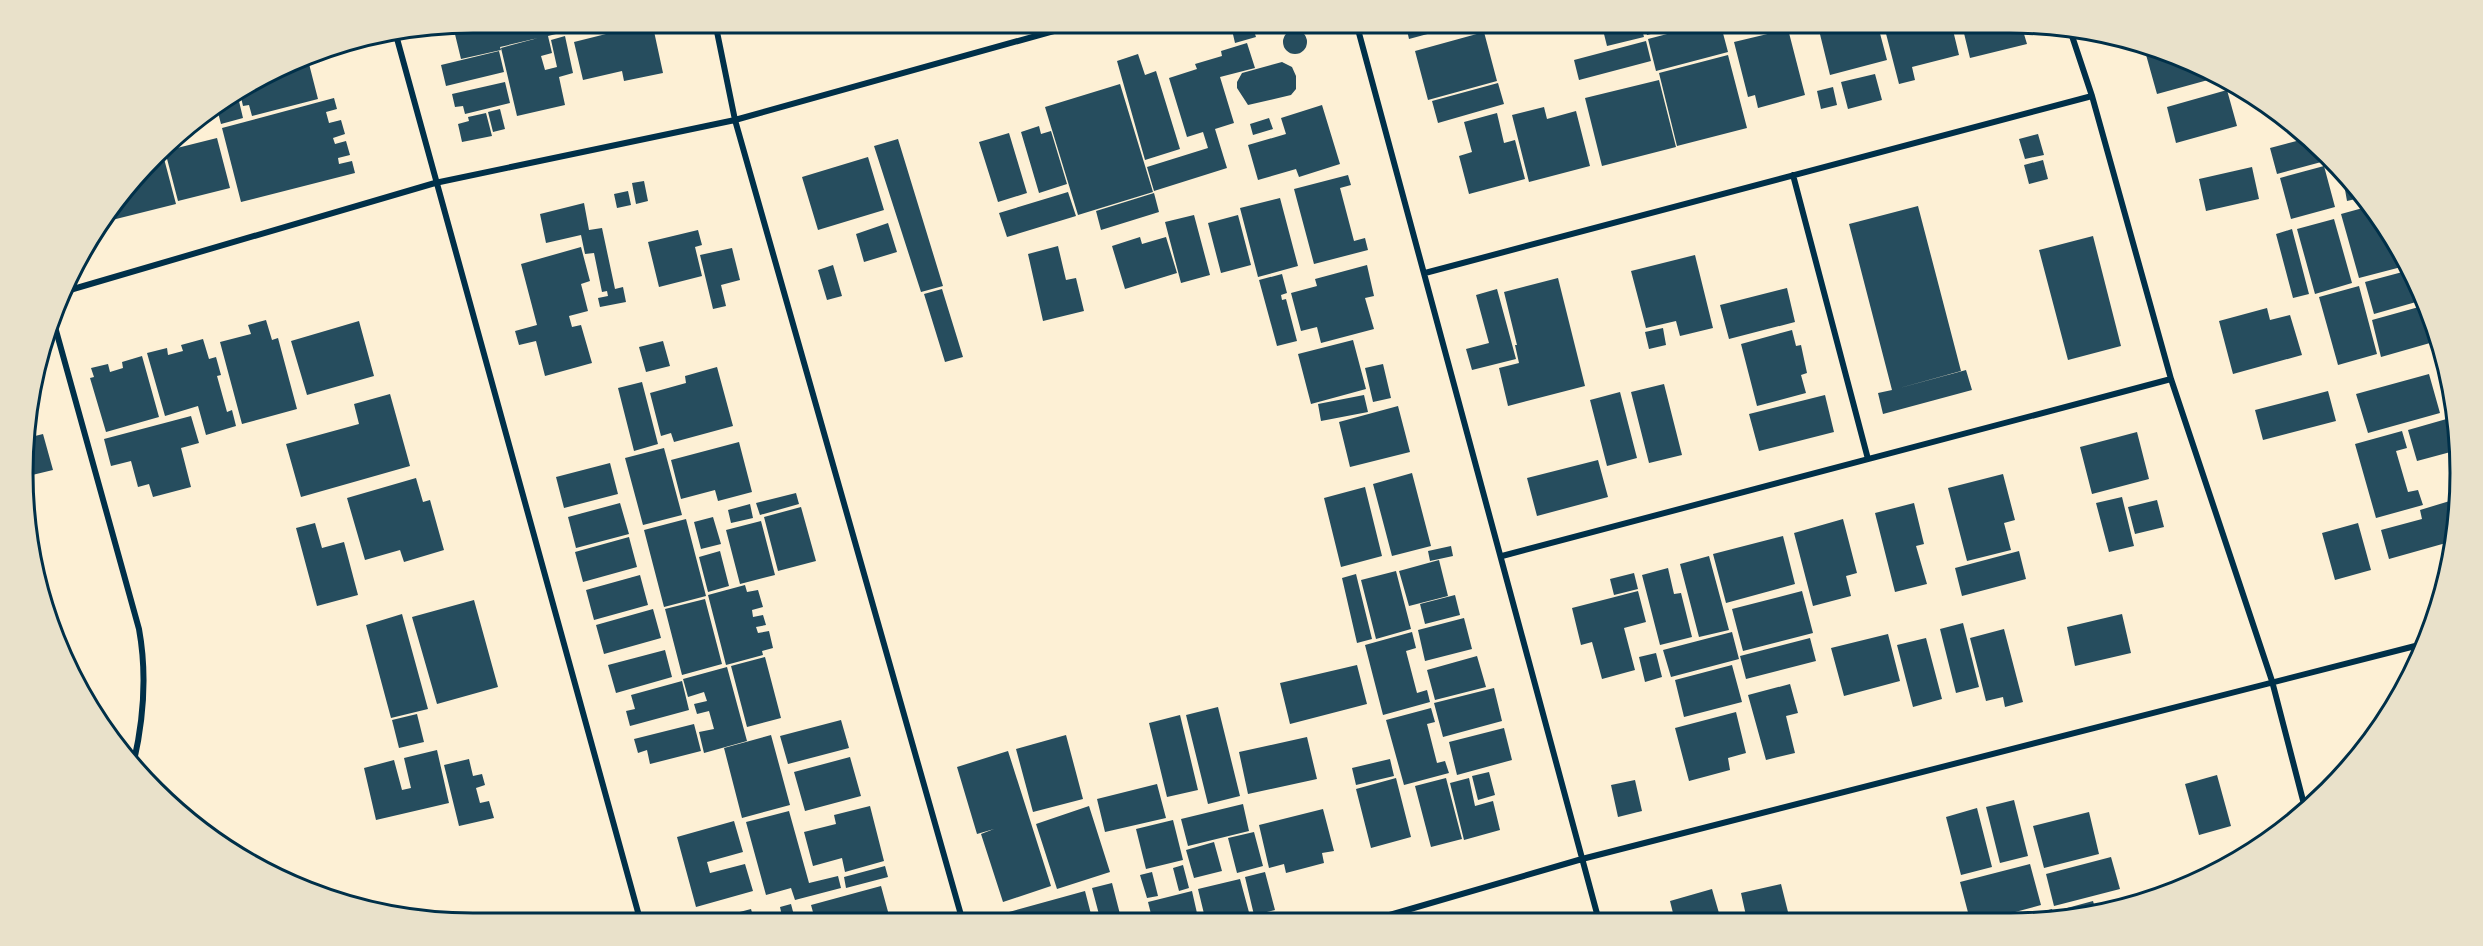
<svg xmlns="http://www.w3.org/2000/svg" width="2483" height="946" viewBox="0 0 2483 946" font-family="'Fira Sans Condensed',sans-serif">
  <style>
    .building { fill: #264d5e }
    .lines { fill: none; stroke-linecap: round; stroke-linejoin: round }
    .minor { stroke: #003049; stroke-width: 6 }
    .rim { fill: none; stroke: #003049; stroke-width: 3 }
  </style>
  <rect width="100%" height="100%" fill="#fdf0d5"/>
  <path class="building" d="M473,22H562L564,32L548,36L552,53L541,56L545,70L557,67L551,40L565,36L573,73L559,77L565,105L517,116L501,48L538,38L500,47L501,50L461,59L453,26Z
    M569,22H588L589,25L571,29Z
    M604,22H652L663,73L624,81L622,71L583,80L574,42L606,34Z
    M1405,22H1445L1446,29L1409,39Z
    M1601,22H1640L1644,37L1607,46Z
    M1644,22H1693V23L1647,35Z
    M1713,22H1720L1728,52L1656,71L1648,39Z
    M1817,22H1877L1887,60L1830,75Z
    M1883,22H1951L1959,55L1912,67L1915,80L1899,84Z
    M1971,22L2021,24L2027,44L1970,58L1962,25Z
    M1252,25L1256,37L1235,43L1232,30Z
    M1788,29L1805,95L1758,108L1755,95L1748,97L1734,42Z
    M1283 42a12 12 0 1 1 24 0a12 12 0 1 1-24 0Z
    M1484,32L1497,81L1428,100L1415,51Z
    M1646,41L1651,61L1579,80L1574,60Z
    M1247,43L1255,68L1220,77L1234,123L1215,129L1227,168L1154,191L1147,167L1208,148L1203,132L1187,137L1169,78L1197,69L1195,64L1222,56L1221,51Z
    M2143,44L2204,67L2208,80L2157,94Z
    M499,51L504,72L446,86L441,65Z
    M1138,54L1145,75L1156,71L1180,149L1145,160L1117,61Z
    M1728,55L1747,128L1677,146L1659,73Z
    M307,56L318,99L252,116L249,105L243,106L239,89L248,83Z
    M1282,62L1292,67L1296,76V89L1291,95L1248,105L1237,88V82L1242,73Z
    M1875,74L1882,100L1848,109L1841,82Z
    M1659,80L1676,147L1602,166L1585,98Z
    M505,82L510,103L465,114L463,106L455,107L452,94Z
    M1498,83L1504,104L1438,123L1432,101Z
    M1120,84L1153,192L1078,215L1045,107Z
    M1833,87L1837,105L1821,109L1817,91Z
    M2227,90L2237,126L2176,143L2167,107Z
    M238,97L243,118L221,124L216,105L223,101Z
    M334,98L337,109L326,112L329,123L341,120L345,134L333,138L335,144L346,141L350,155L338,158L339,164L352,161L355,173L241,202L222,128Z
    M1322,105L1340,164L1299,177L1296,169L1258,180L1248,145L1286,134L1281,118Z
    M1544,107L1547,119L1576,111L1590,166L1529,182L1512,115Z
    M213,108L215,117L192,123Z
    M500,109L505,129L493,132L488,112Z
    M486,113L492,136L462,142L458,124L469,121L468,117Z
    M1497,113L1504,143L1515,140L1525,179L1469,194L1459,156L1472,152L1464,122Z
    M1269,118L1273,129L1253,135L1250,124Z
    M1039,126L1041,134L1051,131L1067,184L1039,193L1021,132Z
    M1009,133L1027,193L998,202L979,142Z
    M2038,134L2044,155L2025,159L2019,139Z
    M217,138L230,188L178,201L165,151Z
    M2308,138L2323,152L2325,161L2277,174L2270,148Z
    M898,139L943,286L921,292L874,146Z
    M162,151L176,204L112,220L111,214Z
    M868,157L884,210L818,230L802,177Z
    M2043,160L2048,179L2029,184L2024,165Z
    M2324,166L2335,207L2291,219L2280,178Z
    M2252,167L2259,199L2206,211L2199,179Z
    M1348,175L1351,185L1340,188L1354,241L1365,238L1368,250L1314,264L1294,189Z
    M644,181L648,201L636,204L632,183Z
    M2353,182L2364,197L2347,201L2344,184Z
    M628,191L631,205L617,208L614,194Z
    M1068,192L1076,216L1007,237L999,213Z
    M1154,193L1159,212L1101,230L1096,211Z
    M1280,198L1298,266L1258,277L1240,208Z
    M584,203L589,230L602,228L615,289L623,287L626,302L600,307L598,298L608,296L607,291L602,292L594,253L585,254L581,235L546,243L540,214Z
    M1918,206L1961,371L1896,389L1966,370L1972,390L1883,414L1878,393L1892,390L1849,224Z
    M2370,206L2400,247L2405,266L2359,278L2341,214Z
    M1194,215L1210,275L1181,283L1165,222Z
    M1238,215L1251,265L1221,273L1208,223Z
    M2334,219L2352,283L2315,294L2297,229Z
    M888,223L897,252L864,262L856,234Z
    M2292,229L2309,294L2293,298L2276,234Z
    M698,230L702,245L695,247L702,276L659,287L648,242Z
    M2093,236L2121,346L2068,360L2039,250Z
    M1140,237L1142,244L1166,237L1177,273L1125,289L1112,246Z
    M1058,246L1066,280L1076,278L1084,311L1043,321L1028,254Z
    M581,247L590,281L581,284L588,311L569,316L572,327L581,325L592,363L545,376L536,341L519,345L515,331L537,325L521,264Z
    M732,248L740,280L721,285L726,306L713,309L700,255Z
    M1695,255L1713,328L1680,336L1676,321L1646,328L1631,271Z
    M833,265L842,296L827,300L818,270Z
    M1367,265L1374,296L1365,298L1374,329L1321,343L1317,327L1301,331L1291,293L1317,286L1315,279Z
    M2410,270L2423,300L2374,314L2365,282Z
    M1282,274L1287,293L1281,295L1282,300L1286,299L1297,341L1277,346L1259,280Z
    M1558,278L1585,386L1508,406L1499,368L1519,363L1515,345H1517L1504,292Z
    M2359,286L2377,354L2338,365L2319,297Z
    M1787,288L1795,322L1729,339L1720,305Z
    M942,289L963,357L945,362L924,294Z
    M1497,289L1516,359L1472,370L1466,349L1489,343L1476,295Z
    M2426,305L2437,341L2381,357L2372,320Z
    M2267,308L2270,320L2290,315L2302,355L2233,374L2219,321Z
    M266,320L272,340L278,338L297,409L242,424L220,342L251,334L248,325Z
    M359,321L374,376L307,395L291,341Z
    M1663,328L1666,345L1649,349L1645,332Z
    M1792,330L1796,346L1801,345L1807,373L1801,375L1806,393L1757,406L1741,344Z
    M203,339L209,359L216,357L221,375L217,376L227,412L232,410L236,426L206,435L198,406L165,416L147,353L167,348L168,355L183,351L181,345Z
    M1353,340L1366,389L1311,404L1298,354Z
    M663,341L670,366L646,372L639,347Z
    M142,356L159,417L106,432L90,378L94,377L91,368L108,364L110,372L123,368L122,362Z
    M1383,364L1391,398L1373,402L1365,368Z
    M717,367L733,426L674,442L671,433L661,436L650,393L686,383L685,376Z
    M2429,374L2440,413L2368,433L2356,394Z
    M642,382L658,444L634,451L618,388Z
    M1664,384L1682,455L1649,463L1631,392Z
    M2328,391L2336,421L2263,440L2255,410Z
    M1620,392L1637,458L1607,466L1590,400Z
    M390,394L410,466L301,497L286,444L359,424L354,404Z
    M1364,395L1368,412L1321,421L1318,404Z
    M1825,395L1834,432L1759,451L1749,414Z
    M31,396L36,417L27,420L26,414Z
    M1398,406L1410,452L1350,467L1339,422Z
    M191,416L199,443L181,448L191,487L153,497L149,484L138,487L131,461L111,466L104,439Z
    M2457,416L2458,450L2417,461L2408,430Z
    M2402,431L2407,448L2396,451L2408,492L2418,490L2423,505L2376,518L2355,444Z
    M2137,432L2149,479L2092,494L2080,447Z
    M43,434L53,470L28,476L27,438Z
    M739,442L752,492L718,501L715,490L681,499L671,460Z
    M664,448L682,515L643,525L625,458Z
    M1598,460L1608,497L1537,516L1527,478Z
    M610,463L618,494L564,508L556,477Z
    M1412,473L1431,546L1392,556L1373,484Z
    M2003,474L2015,520L2004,523L2011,550L1967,561L1948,488Z
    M416,478L423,502L430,500L444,550L404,562L400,550L365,560L347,498Z
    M1365,487L1382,556L1341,567L1324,498Z
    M796,493L799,504L760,515L756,503Z
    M2122,497L2134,546L2109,552L2096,503Z
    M2157,500L2164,527L2135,534L2128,507Z
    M2453,500L2455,509H2459L2453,541L2389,559L2381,530L2422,519L2420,510Z
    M620,503L629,534L576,548L568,517Z
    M1914,503L1924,544L1916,546L1927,584L1895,592L1875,513Z
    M750,504L753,518L731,523L728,510Z
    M801,507L816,561L778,571L764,517Z
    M713,517L721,544L701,549L694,522Z
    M686,519L706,596L664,607L644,530Z
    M1843,519L1857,573L1846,576L1851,596L1813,606L1794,533Z
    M761,521L775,575L740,584L726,530Z
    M315,523L322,548L344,542L358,595L317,606L296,528Z
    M2358,523L2371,570L2335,580L2322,533Z
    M1783,536L1795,584L1726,603L1713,554Z
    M629,537L637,567L583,582L575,552Z
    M1451,546L1453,556L1430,561L1428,551Z
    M720,551L729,586L708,592L699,557Z
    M2019,551L2026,579L1962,596L1955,568Z
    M1709,556L1729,630L1699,637L1680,564Z
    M1439,560L1448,596L1409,606L1399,571Z
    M1668,568L1674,594L1681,593L1692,637L1660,645L1642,575Z
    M1396,571L1411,629L1376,639L1361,580Z
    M1634,573L1638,589L1614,595L1610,579Z
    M1356,574L1372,639L1357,643L1342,578Z
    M640,575L648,605L594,620L586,590Z
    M745,585L747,592L758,590L763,607L752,610L753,617L763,615L766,625L756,627L758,633L769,631L773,648L762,651L763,655L726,665L708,595Z
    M1638,591L1646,622L1624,628L1635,670L1602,679L1592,642L1581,645L1572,608Z
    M1802,591L1813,633L1743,651L1732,609Z
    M1455,595L1460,615L1425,624L1420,604Z
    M705,599L722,664L682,675L665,609Z
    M474,600L498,687L437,704L412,617Z
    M653,609L661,638L604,654L596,625Z
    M402,614L428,709L391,718L366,625Z
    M2122,614L2131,653L2075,666L2067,627Z
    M1464,618L1472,649L1425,661L1418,630Z
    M1963,623L1979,687L1956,693L1940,629Z
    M2004,629L2023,702L2005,707L2003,697L1986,701L1970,638Z
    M1412,632L1416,648L1406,651L1417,693L1427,690L1430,702L1383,715L1365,645Z
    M1732,632L1739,659L1671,677L1663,650Z
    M1888,634L1900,681L1844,696L1831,648Z
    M1810,638L1816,661L1746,679L1740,656Z
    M1926,638L1942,699L1913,707L1897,645Z
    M665,650L672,677L616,693L608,665Z
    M1656,653L1662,677L1645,682L1639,657Z
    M1477,656L1486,687L1435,700L1427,670Z
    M765,657L781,718L747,727L731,666Z
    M1357,665L1367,704L1290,724L1280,683Z
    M1732,665L1742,702L1684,717L1675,680Z
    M727,667L747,741L704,753L699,732L714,729L709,711L697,714L694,704L707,701L704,692L688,697L683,679Z
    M682,681L689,710L630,726L626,711L635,709L631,695Z
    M1790,684L1798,713L1786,716L1795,753L1766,760L1748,695Z
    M1494,688L1502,721L1443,737L1434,703Z
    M1218,707L1240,796L1208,804L1186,715Z
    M1431,708L1435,722L1427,724L1437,763L1445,761L1449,773L1404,785L1386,720Z
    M1736,712L1746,753L1728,758L1730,770L1689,781L1675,728Z
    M417,714L424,742L399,748L392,720Z
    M1180,715L1198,790L1167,797L1149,723Z
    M841,720L849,748L788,764L780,736Z
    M694,724L701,751L650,764L647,750L638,753L634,739Z
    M1504,728L1512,760L1457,775L1449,742Z
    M771,735L790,805L742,818L724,748Z
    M1066,735L1083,799L1033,812L1016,749Z
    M1307,737L1317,779L1248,794L1239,752Z
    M437,750L449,803L376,820L364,768L394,760L402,790L411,788L404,758Z
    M1008,751L1051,886L1003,902L981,834L994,829L977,834L957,767Z
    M850,757L861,796L805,811L794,772Z
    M469,759L473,776L482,774L485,785L476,788L480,803L489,801L494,818L459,826L444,765Z
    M1390,759L1394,776L1356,785L1352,768Z
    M1489,772L1495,795L1478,800L1472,776Z
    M2217,775L2231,826L2199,835L2185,784Z
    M1396,778L1411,837L1371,848L1356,789Z
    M1446,778L1462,839L1431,847L1415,786Z
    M1469,778L1475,806L1493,801L1500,830L1464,840L1450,783Z
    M1635,780L1642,811L1618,817L1611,785Z
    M1157,784L1166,818L1105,832L1097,799Z
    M2014,800L2028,856L2000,863L1986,807Z
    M1243,804L1249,831L1188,846L1181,819Z
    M870,806L884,861L845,872L842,858L813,866L804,832L836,824L834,815Z
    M1089,806L1110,872L1057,889L1036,824Z
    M1977,808L1992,867L1961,875L1946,817Z
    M1323,809L1334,851L1322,853L1324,863L1286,873L1284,864L1269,868L1259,825Z
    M789,811L809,883L838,876L841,888L795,900L791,888L766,895L746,822Z
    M2089,812L2099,854L2044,868L2033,826Z
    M1173,820L1183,860L1146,869L1136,829Z
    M734,821L743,852L707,862L710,873L745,864L753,891L696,907L677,837Z
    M1254,832L1263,866L1237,873L1228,838Z
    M1214,842L1222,871L1194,878L1186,850Z
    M2111,857L2120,889L2054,906L2046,874Z
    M2030,864L2041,905L1985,920H1970L1960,882Z
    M1183,865L1189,888L1179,891L1173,868Z
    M885,866L888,877L846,888L844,877Z
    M1152,872L1158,896L1147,898L1140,875Z
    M1265,872L1275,910L1254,915L1245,877Z
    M1240,879L1250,916L1228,922H1206L1198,889Z
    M1112,883L1122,922H1101L1092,888Z
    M1781,884L1790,920H1747L1741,893Z
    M881,886L890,919L878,923H816L811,905Z
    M1712,889L1721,920L1675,921L1670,901Z
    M1085,891L1093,922H1012L1009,912Z
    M1192,891L1199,922H1153L1148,902Z
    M2093,901L2096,911L2069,920H2058L2056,911Z
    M791,904L796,923H760L782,916L780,907Z
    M751,909L755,923H718L717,918Z
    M2052,909L2055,920H2013V919Z"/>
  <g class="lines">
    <path class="minor" d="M715,22L735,120L963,922
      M1356,22L1599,921
      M2070,30L2092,96L2171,379L2272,681L2306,812
      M396,35L641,923
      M1793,175L1868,459
      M1425,273L2092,96
      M63,292L435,183L735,120L1086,22
      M52,316L139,629C147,673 144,717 134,761
      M1502,556L2171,379
      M1369,921L1582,859L2423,644"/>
  </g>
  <path d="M0 0H2483V946H0ZM473 33H2010A440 440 0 0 1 2450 473V473A440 440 0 0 1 2010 913H473A440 440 0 0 1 33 473V473A440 440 0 0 1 473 33Z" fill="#e9e1ca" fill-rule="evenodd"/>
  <path class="rim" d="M473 33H2010A440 440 0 0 1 2450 473V473A440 440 0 0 1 2010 913H473A440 440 0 0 1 33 473V473A440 440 0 0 1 473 33Z"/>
</svg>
